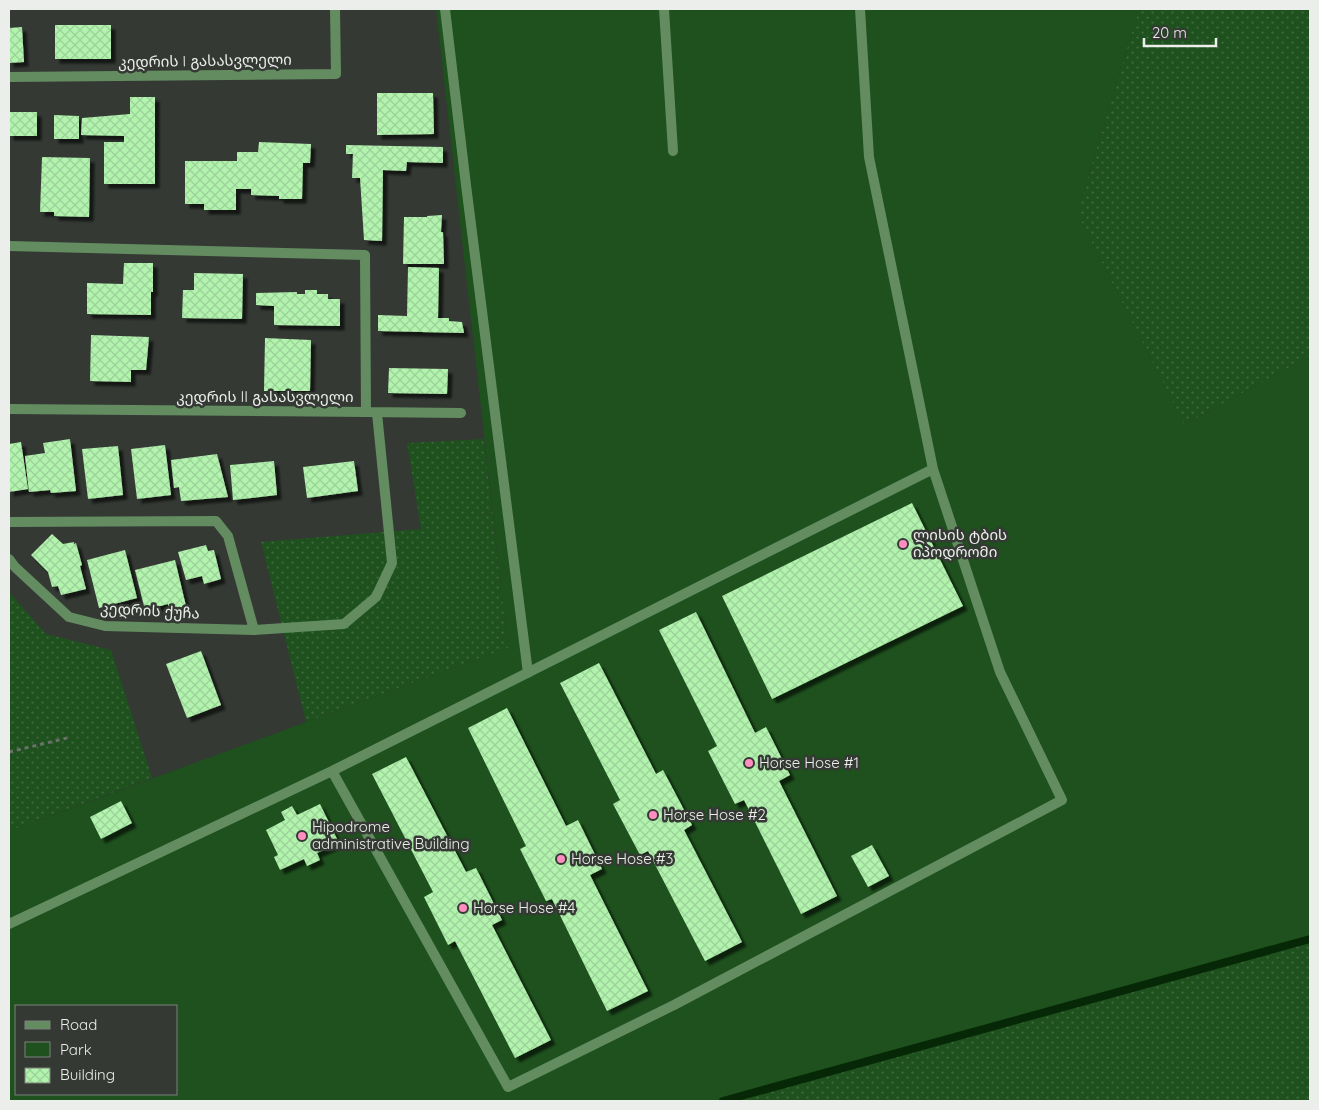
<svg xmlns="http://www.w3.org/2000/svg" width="1319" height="1110" viewBox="0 0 1319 1110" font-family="Quicksand,'Noto Sans Georgian',sans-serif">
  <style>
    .grass { fill: url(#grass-dots) }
    .park { fill: #1e511d; fill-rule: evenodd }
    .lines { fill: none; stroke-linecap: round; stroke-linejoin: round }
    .stream { stroke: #072807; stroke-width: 8 }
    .building { fill: url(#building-cross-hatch); filter: url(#shadow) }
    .path { stroke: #6c706c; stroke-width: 3; stroke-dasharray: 4 4; stroke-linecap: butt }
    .service { stroke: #638c60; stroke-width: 10 }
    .minor { stroke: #638c60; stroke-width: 10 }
    .poi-dot { fill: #fd8ebf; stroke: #343934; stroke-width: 2 }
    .labels { text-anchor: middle; stroke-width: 5; stroke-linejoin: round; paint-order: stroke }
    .street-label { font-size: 15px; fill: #ebeeeb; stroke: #343934 }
    .poi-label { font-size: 15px; fill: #ebeeeb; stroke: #343934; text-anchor: start }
  </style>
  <defs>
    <pattern id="grass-dots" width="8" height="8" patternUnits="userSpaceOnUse" patternTransform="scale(1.25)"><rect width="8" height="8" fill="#1e511d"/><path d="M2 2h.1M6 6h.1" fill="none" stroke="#3f6a3e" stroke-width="1.8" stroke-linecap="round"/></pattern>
    <pattern id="building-cross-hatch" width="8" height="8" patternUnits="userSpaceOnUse" patternTransform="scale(1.25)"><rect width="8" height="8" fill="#b2f3ae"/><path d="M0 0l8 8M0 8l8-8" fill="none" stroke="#9cd199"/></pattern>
    <filter id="shadow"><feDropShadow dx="4.5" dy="4.5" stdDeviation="1" flood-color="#0009"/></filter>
  </defs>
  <rect width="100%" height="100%" fill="#343934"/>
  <path class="grass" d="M1139,9H1310V356L1184,425L1077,213Z
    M484,439L508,648L306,722L261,542L421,529L407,443Z
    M9,592L46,634L111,650L152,778L9,831Z
    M1310,939V1101H723Z"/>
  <path class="park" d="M436,9H1139L1077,213L1184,425L1310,356V939L720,1101H9V831L508,648ZM16,1006H176V1094H16Z"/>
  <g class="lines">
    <path class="stream" d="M723,1101L1310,939"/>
  </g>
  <path class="building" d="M55,25H111V59H55Z
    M22,27L24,62L9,63V28Z
    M377,93H433L434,134L377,135Z
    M130,97H155V184H104V142H124V136L81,135L82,118L130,114Z
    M9,112H37V136H9Z
    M54,115L79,116V139H54Z
    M259,142L311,144L310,163H303L302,199H279V196L251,195V189H236V210H204V204H185V161H237V152H258Z
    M346,145L443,147V163L407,162L406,171L383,170L382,241L364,240L360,178H352L353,154H346Z
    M42,157L90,158L89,217L54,216V212H40Z
    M442,215L441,232H443L444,264H403L404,217H427V216Z
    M124,263H153V292H151V315L87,314V283L123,284Z
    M408,267L439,268L438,318H449V321L462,322L464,333L378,331V315L407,316Z
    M194,273L243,274L242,319L182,318L183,290H194Z
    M305,290H317V294H328V299H340V326L274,325V306L256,305V293L297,292V294H305Z
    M91,335L149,337L146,370H131V382L90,381Z
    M265,338L311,340L310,391H264Z
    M389,368L448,369L447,394L388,393Z
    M70,439L76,491L51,493L50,490L29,492L25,456L45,453L43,443Z
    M21,442L28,489L9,492V444Z
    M165,445L171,495L137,499L131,449Z
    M118,446L123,495L88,499L82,449Z
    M217,454L228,497L181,501L179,487L174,488L171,460Z
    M274,461L277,495L233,500L230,465Z
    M354,461L358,491L307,498L303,467Z
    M912,503L963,606L772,699L722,596Z
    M52,534L63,544L74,542V544L76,543L82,565L80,566L86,589L61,595L58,586L52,587L48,572L31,555Z
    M206,545L208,551L214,550L221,579L204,584L202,576L186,580L178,552Z
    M125,550L137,598L99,608L87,560Z
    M175,560L186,606L170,611L168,604L145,610L135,570Z
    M696,612L755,733L766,727L790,775L779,781L837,896L801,914L744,800L735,804L708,751L717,746L659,630Z
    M201,651L221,705L187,718L166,664Z
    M599,663L656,774L663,770L692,825L684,830L742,942L705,961L648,851L640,855L613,804L620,800L560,683Z
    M507,708L566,826L578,820L602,869L590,875L648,991L607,1011L552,899L546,901L520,849L526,846L468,728Z
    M406,757L466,872L476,868L502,920L492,925L551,1040L515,1058L455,941L448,945L424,897L433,892L372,774Z
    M121,801L132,823L101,839L90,817Z
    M320,804L339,843L317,853L320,860L307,866L304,859L280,870L274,857L278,855L266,830L285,820L281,812L292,806L297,815Z
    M872,845L889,876L868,887L851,856Z"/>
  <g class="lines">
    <path class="path" d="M9,752L67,738"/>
    <path class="service" d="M445,9L466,185L528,673
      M664,9L673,151
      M254,630L344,624L376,597L392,563L377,413
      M332,771L508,1087L674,1005L1062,800L1000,672L933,469L869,157L860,9
      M9,924L332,771L933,469"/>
    <path class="minor" d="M9,77L336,74L335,9
      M9,246L365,255L366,412L9,409
      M366,412L461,413
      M9,522L216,521L228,536L254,630L105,626L69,617L15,567L9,559"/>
  </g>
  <g class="poi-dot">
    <circle cx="903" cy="544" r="5"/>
    <circle cx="749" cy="763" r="5"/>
    <circle cx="653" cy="815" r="5"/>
    <circle cx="302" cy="836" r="5"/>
    <circle cx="561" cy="859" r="5"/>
    <circle cx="463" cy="908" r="5"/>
  </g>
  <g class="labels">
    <g class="street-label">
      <text transform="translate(205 61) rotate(-1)" y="5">კედრის I გასასვლელი</text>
      <text x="265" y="402">კედრის II გასასვლელი</text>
      <text transform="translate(150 611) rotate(3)" y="5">კედრის ქუჩა</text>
    </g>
    <g class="poi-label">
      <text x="913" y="540">ლისის ტბის<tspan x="913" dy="17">იპოდრომი</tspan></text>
      <text x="759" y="768">Horse Hose #1</text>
      <text x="663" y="820">Horse Hose #2</text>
      <text x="312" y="832">Hipodrome<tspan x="312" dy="17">administrative Building</tspan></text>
      <text x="571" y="864">Horse Hose #3</text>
      <text x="473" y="913">Horse Hose #4</text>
    </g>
  </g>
  <rect width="1319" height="1110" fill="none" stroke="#ebeeeb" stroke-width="20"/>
  <rect x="15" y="1005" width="162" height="90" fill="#343934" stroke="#7d817d"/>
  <rect x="25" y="1021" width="25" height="8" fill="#638c60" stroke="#7d817d"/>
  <text x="60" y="1030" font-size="15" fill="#ebeeeb">Road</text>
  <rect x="25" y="1042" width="25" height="15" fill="#1e511d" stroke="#7d817d"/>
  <text x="60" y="1055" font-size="15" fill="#ebeeeb">Park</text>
  <rect x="25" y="1068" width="25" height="15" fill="url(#building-cross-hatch)" stroke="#7d817d"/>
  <text x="60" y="1080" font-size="15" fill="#ebeeeb">Building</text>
  <path d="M1144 38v8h72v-8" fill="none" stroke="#ebeeeb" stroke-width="2.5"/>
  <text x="1152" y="38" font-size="15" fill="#ebeeeb" stroke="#343934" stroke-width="4" paint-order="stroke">20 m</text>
</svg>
